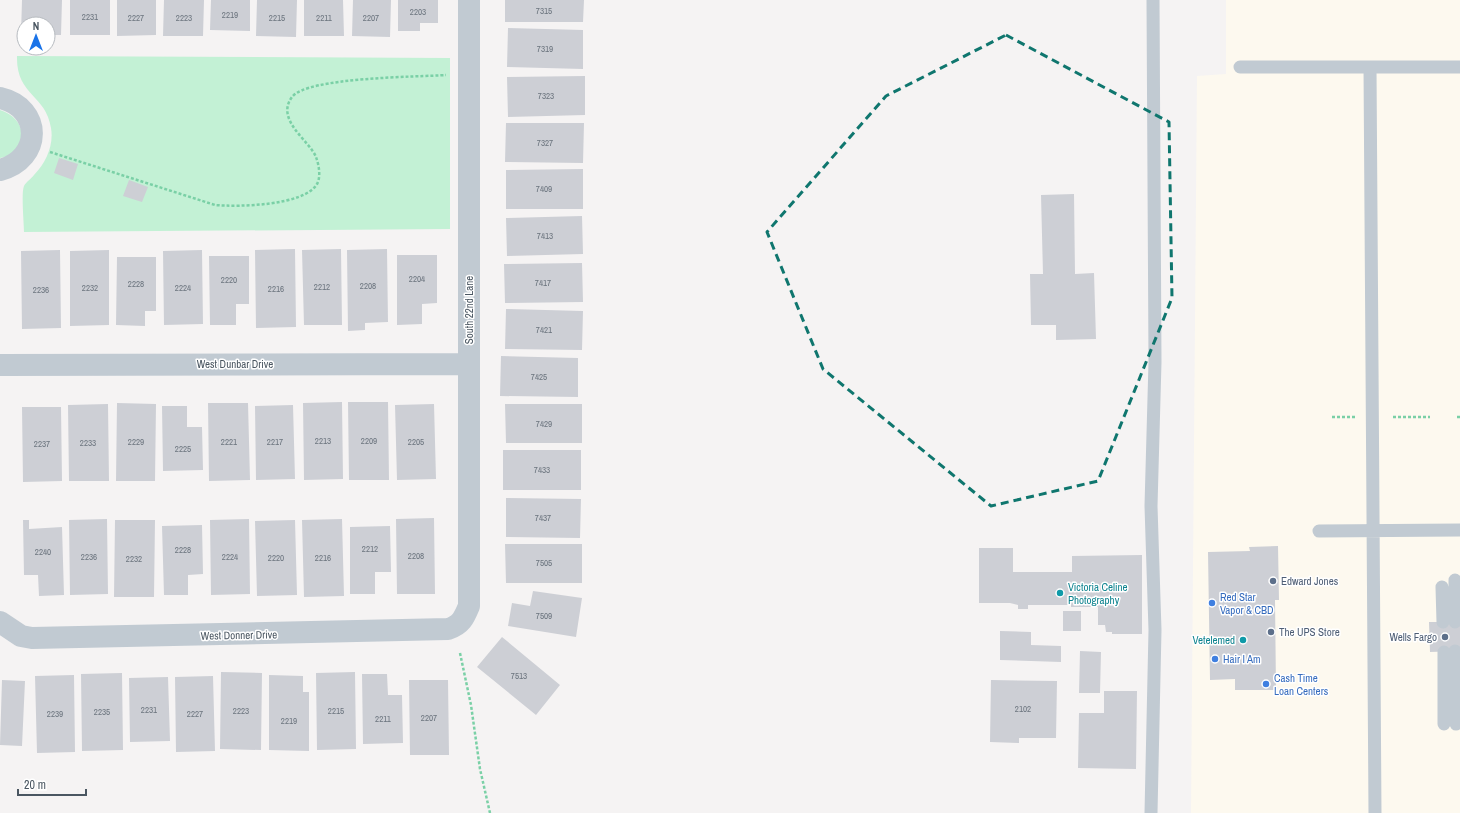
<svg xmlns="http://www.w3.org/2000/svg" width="1460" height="813" viewBox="0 0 1460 813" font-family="'Archivo Narrow',sans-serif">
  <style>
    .commercial { fill: #fdf9ef }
    .green { fill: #c3f1d5 }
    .building { fill: #cdcfd5 }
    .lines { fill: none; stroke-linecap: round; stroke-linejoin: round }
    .path { stroke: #7ad0a6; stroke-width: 2.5; stroke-dasharray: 3 2; stroke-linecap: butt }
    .lane { stroke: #c1cad2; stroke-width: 13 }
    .street { stroke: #c1cad2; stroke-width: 22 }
    .marked { fill: none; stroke: #0f766e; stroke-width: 3; stroke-dasharray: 8 5; stroke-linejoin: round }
    .service-dot { fill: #5c6f8a; stroke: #fff; stroke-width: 1.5 }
    .culture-dot { fill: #0f9aa8; stroke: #fff; stroke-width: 1.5 }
    .shop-dot { fill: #3f7fe0; stroke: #fff; stroke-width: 1.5 }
    .labels { text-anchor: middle; stroke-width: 3; stroke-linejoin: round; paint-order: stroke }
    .number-label { font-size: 9px; fill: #6b747e }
    .street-label { font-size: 11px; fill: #4a5661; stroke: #fff }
    .service-label { font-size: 11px; fill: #4e5e75; stroke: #fff; text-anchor: start }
    .culture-label { font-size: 11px; fill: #0d838f; stroke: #fff; text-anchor: start }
    .shop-label { font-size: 11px; fill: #366cbe; stroke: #fff; text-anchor: start }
  </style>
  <rect width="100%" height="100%" fill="#f5f3f3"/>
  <path class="commercial" d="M1226,0H1460V813H1191L1197,76L1226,74Z"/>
  <path class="green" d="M17,56L450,58V229L24,232C24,223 21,193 24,186C26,182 31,179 34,175C46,163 54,145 51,128C46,94 16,96 17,56Z
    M0,110C20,116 31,137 12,154C9,156 4,157 0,158Z"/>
  <path class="building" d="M22,0H62L61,35H48V24H24V34H21Z
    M70,0H110V35H70Z
    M117,0H156V35L117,36Z
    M164,0H204L203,36H163Z
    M211,0H250V31L210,30Z
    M257,0H297L296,37L256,36Z
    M304,0H343L344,36H304Z
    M353,0H391L390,37L352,36Z
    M398,0H438V23H420V31H398Z
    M505,0H584L583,22H505Z
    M508,28L583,30V69L507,67Z
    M585,76V115L508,117L507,77Z
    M506,123H584L583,163L505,162Z
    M59,158L78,164L73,180L54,173Z
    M583,169V209H506V170Z
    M129,180L148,187L142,202L123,196Z
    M1074,194L1075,274L1094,273L1096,339L1056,340V325H1031L1030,274H1043L1041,195Z
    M582,216L583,254L507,256L506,218Z
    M295,249L296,327L256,328L255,250Z
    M341,249L342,325H304L302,250Z
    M387,249L388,322L365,323V330L348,331L347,250Z
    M60,250L61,328L22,329L21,251Z
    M109,250V325L70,326V251Z
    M202,250L203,324L164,325L163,251Z
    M397,255H437V303L422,304V324L397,325Z
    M209,256H249V304H236V325H210Z
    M117,257H156V311H145V326L116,325Z
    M582,263L583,302L505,303L504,264Z
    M506,309L583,311L582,350L505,349Z
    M501,356L578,358V397L500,396Z
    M342,402L343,479L304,480L303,403Z
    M348,402H388L389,480H349Z
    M117,403L156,404L155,481H116Z
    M208,403H248L250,480L209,481Z
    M108,404L109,481H69L68,405Z
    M434,404L436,479L397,480L395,405Z
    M505,404H582V443H506Z
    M293,405L295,479L256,480L255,406Z
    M162,406H187V427H202L203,470L163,471Z
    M22,407H61L62,481L23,482Z
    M503,450H581V490H503Z
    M506,498L581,499L580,538L506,537Z
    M434,518L435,594H397L396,519Z
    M107,519L108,594L70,595L69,520Z
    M249,519L250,594L211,595L210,520Z
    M342,519L344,596L304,597L302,520Z
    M23,520H29V529L62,527L64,595L39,596L38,575H24Z
    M115,520H155L154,597H114Z
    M295,520L297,595L257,596L255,521Z
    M202,525L203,574L188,575V595H164L162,526Z
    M390,526L391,572H375V594H350V527Z
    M505,544H582V583H506Z
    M1278,546L1279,600H1275L1276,690H1235V679L1210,680L1208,552L1250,551L1249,547Z
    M979,548H1013V572H1072V556L1142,555V634H1112V632H1106L1105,625H1098V607H1071V605H1028V609H1018V605L1010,603H979Z
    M533,591L582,598L576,637L508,626L512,603L530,606Z
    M1063,611H1081V631H1063Z
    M1429,622H1460V651L1430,652Z
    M1000,631L1031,632V645L1061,646V662L1000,660Z
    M502,637L560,685L536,715L477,667Z
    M1080,651L1101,652L1100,693H1079Z
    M221,672L262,673L261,750L220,749Z
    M355,672L356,749L317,750L316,673Z
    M122,673L123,750L82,751L81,674Z
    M362,674H387L388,695H402L403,743L363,744Z
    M74,675L75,752L37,753L35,676Z
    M269,675L303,676V692H309V751L269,750Z
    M213,676L215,751L176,752L175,677Z
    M168,677L170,741L130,742L129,678Z
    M2,680L25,681L22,746L0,745Z
    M409,680H448L449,755H410Z
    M991,680L1057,681L1056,738H1019V743L990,742Z
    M1104,691H1137L1136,769L1078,768L1079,713H1104Z"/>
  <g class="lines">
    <path class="path" d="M50,152L215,205C238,207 304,206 317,184C321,177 319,165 316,157C309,140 275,120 292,97C307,77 418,77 446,75
      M1332,417H1355
      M1393,417H1430
      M1457,417H1460
      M460,653L471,705L480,769L490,813"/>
    <path class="lane" d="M1240,67H1460
      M1370,67L1375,813
      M1319,531L1460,530
      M1455,580V622
      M1442,587L1443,622
      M1455,651L1456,724
      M1444,652V724
      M1151,813L1155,630L1151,506L1155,362L1153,0"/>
    <path class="street" d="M0,98C43,108 42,159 0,170
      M0,365L469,364
      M0,622L21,636L32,638L448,629C461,625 464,618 469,606V0"/>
  </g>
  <path class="marked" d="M1006,35L1169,122L1172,298L1098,481L991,506L823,369L767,232L886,96Z"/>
  <g class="service-dot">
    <circle cx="1273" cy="581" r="4"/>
    <circle cx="1271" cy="632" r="4"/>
    <circle cx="1445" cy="637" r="4"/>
  </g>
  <g class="culture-dot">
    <circle cx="1060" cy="593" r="4"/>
    <circle cx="1243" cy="640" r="4"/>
  </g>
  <g class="shop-dot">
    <circle cx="1212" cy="603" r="4"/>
    <circle cx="1215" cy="659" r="4"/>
    <circle cx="1266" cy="684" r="4"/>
  </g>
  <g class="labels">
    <g class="number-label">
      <text x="544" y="14">7315</text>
      <text x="418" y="15">2203</text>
      <text x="230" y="18">2219</text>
      <text x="90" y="20">2231</text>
      <text x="136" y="21">2227</text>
      <text x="184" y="21">2223</text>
      <text x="277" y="21">2215</text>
      <text x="324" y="21">2211</text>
      <text x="371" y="21">2207</text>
      <text x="545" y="52">7319</text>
      <text x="546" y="99">7323</text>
      <text x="545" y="146">7327</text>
      <text x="544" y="192">7409</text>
      <text x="545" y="239">7413</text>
      <text x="417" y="282">2204</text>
      <text x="229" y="283">2220</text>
      <text x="543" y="286">7417</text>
      <text x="136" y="287">2228</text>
      <text x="368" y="289">2208</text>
      <text x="322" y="290">2212</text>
      <text x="90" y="291">2232</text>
      <text x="183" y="291">2224</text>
      <text x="276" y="292">2216</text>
      <text x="41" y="293">2236</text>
      <text x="544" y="333">7421</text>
      <text x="539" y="380">7425</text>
      <text x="544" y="427">7429</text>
      <text x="323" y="444">2213</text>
      <text x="369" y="444">2209</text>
      <text x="136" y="445">2229</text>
      <text x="229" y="445">2221</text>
      <text x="275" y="445">2217</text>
      <text x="416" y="445">2205</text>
      <text x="88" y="446">2233</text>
      <text x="42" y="447">2237</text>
      <text x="183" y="452">2225</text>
      <text x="542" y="473">7433</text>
      <text x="543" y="521">7437</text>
      <text x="370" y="552">2212</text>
      <text x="183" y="553">2228</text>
      <text x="43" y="555">2240</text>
      <text x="416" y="559">2208</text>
      <text x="89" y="560">2236</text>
      <text x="230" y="560">2224</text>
      <text x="276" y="561">2220</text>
      <text x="323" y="561">2216</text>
      <text x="134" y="562">2232</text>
      <text x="544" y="566">7505</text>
      <text x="544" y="619">7509</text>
      <text x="519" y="679">7513</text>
      <text x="1023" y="712">2102</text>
      <text x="149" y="713">2231</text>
      <text x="241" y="714">2223</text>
      <text x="336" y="714">2215</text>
      <text x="102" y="715">2235</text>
      <text x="55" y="717">2239</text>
      <text x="195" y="717">2227</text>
      <text x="429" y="721">2207</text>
      <text x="383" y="722">2211</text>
      <text x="289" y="724">2219</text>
    </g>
    <g class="street-label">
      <text transform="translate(469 310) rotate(-90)" y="4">South 22nd Lane</text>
      <text x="235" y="368">West Dunbar Drive</text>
      <text transform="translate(239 635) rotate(-1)" y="4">West Donner Drive</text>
    </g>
    <g class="service-label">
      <text x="1281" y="585">Edward Jones</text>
      <text x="1279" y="636">The UPS Store</text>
      <text x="1437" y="641" text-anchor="end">Wells Fargo</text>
    </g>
    <g class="culture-label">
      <text x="1068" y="591">Victoria Celine<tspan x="1068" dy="13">Photography</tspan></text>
      <text x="1235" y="644" text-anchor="end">Vetelemed</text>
    </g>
    <g class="shop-label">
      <text x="1220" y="601">Red Star<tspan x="1220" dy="13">Vapor &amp; CBD</tspan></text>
      <text x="1223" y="663">Hair I Am</text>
      <text x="1274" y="682">Cash Time<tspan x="1274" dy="13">Loan Centers</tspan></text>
    </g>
  </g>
  <g transform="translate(36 36)"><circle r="19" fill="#ffffff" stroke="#b7bbc0"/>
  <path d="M0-3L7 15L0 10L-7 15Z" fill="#1a73e8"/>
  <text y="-6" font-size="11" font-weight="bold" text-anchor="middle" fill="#4a5661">N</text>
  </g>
  <path d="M18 789v6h68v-6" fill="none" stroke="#4a5661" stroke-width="2"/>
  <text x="24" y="789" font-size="12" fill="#4a5661" stroke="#ffffff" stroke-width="3" paint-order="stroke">20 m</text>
</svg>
